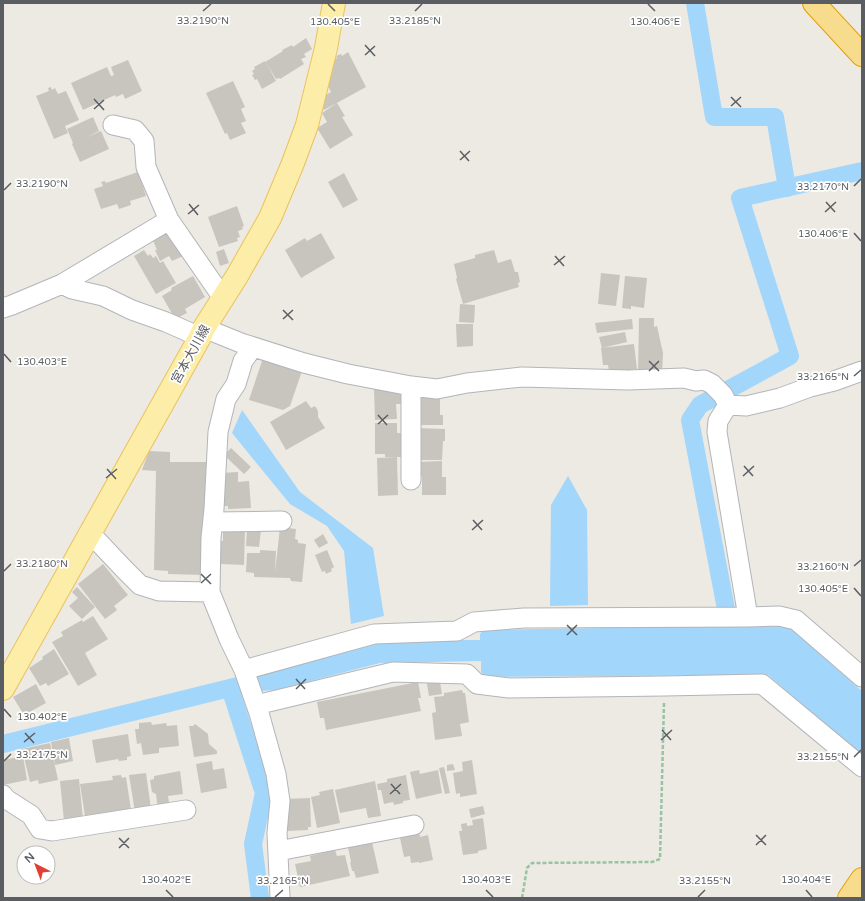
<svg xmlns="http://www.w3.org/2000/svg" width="865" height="901" viewBox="0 0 865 901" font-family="'Varela Round','Noto Sans JP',sans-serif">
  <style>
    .water { fill: #a3d6fb }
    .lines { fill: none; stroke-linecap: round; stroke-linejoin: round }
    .canal { stroke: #a3d6fb; stroke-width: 18 }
    .building { fill: #c8c5bf }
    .minor-casing { stroke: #b2b5b9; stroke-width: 21 }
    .major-casing { stroke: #ebc25c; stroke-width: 24 }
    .highway-casing { stroke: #e59f09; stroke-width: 24 }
    .path { stroke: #98c4a4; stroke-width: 2.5; stroke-dasharray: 4 2; stroke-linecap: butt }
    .minor { stroke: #fff; stroke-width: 19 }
    .major { stroke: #fceda8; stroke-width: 22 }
    .highway { stroke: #f8dc8d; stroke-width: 22 }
    .ticks { fill: none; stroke: #5a5e62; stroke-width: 1.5 }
    .labels { text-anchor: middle; stroke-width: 3.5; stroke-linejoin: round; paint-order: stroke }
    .street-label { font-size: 13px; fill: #5a5e62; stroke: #fff }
    .ticks-label { font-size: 10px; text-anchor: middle; fill: #5a5e62; stroke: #fff; stroke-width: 3.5; stroke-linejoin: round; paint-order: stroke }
  </style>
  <rect width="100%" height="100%" fill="#eceae2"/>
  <path class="water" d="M242,410L300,492L373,548L384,616L351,624L344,551L327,526L290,504L232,433Z
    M568,476L587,510L588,605L550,606L551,505Z
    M787,625L862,691V756L768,675L485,677L481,672V661L380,663L276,690L259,691L254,678L268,669L386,640H480V634L483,630Z"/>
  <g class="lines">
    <path class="canal" d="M695,3L714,117H775L787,188
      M726,609L690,420L700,405L790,356L740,198L862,171
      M230,688L264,793L253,844L260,898
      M3,744L262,680"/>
  </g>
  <path class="building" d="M306,38L312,49L304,54L306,57L301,59L304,64L280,79L279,78L276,79L267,64L276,81L262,89L257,79L255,80L252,75L254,74L252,71L255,69L254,67L265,61V62L283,51L282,50L292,45L293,47Z
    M348,52L366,87L324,110L323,108L326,95L331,92L328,86L334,60L337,58L336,56L341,54L342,56Z
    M128,60L142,91L125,99L123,94L116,97L115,95L83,110L71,83L107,67L111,76L114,75L111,67Z
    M233,81L245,107L241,109L246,121L241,123L246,133L230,140L227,133L225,134L206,93Z
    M51,87L52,90L55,88L58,94L66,91L79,120L65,126L68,133L54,139L36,96L49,91L48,88Z
    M337,103L345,116L342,117L353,135L330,149L317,128L327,122L322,113Z
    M93,117L99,131L85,138L101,131L109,149L80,162L72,144L73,143L67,129Z
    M138,172L146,196L130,201L131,205L119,209L117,204L101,209L94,189L103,186L101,182L105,181L106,183Z
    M344,173L358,200L343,208L328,182Z
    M237,206L244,226L242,227L243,229L238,231L240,237L237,238L238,241L219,247L208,217Z
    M169,229L183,256L172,261L169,256L160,261L155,250H157L152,238Z
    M321,233L335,258L301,278L285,250L305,238L307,241Z
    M224,249L229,263L220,266L216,252Z
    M144,250L148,256L150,254L153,258L156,256L160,263L163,261L176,283L156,294L134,256Z
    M494,250L498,263L511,259L515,272H518L520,282L518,283L519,287L463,304L456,279L457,278L454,264L475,258V255Z
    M601,273L620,275L616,306L598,304Z
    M193,276L205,297L185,309L187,313L175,319L162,296L172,290L171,288Z
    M625,276L647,278L644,308L631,306V309L622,308Z
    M460,304L475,305L474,323L459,322Z
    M639,318H654V327L657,326L663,353L662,376L638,375Z
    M632,319L633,329L597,333L595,323Z
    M456,324H473V346L457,347Z
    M625,332L627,342L602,348L599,337Z
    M634,344L637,369L629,370V373L609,372L608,365H603L601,348Z
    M264,355L303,368L290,406L283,410L249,400Z
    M374,389L402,393V404H396L397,419L375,420Z
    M415,396H440V415H443V425H418Z
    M306,401L311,408L315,406L318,411V417L325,428L286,450L270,422Z
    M375,423H397V433H402V457H385V454H375Z
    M416,428L445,429V441H443L442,460H421V455H419Z
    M231,448L251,467L244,474L224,455Z
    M149,451L170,452V462H209L206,575L168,574V571L154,570L156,471L142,470Z
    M397,457L398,495L378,496L377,458Z
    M442,461V477H446V495H422V476H417L416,462Z
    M238,472V482L249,481L251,508L228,509V506H221L222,473Z
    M280,527L296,529L295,539L298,540V543L306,544L302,582L291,581L290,578L254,577V573L246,572L247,553H260V550L276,551L275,573Z
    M231,529H245L244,565L221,564V541H223V532H231Z
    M247,529L261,530L259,547L246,546Z
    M323,534L328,543L319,548L314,540Z
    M327,550L334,567L331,569L332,571L326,574L325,571L322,572L315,555Z
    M103,564L128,595L114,606L117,610L105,619L78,584Z
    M77,587L95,607L82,619L69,606L78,598L72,592Z
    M93,616L108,639L85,653L97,675L78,686L52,642L63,636L61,632L82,620L83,622Z
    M54,649L69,674L48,686L46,683L40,686L29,668L43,659L42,657Z
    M439,676L442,694L429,696L426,678Z
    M418,682L421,698H418L421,711L326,730L324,718H320L317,702Z
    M36,684L46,703L24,715L13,697Z
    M462,690L463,693H465L469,722L460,724L462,736L435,740L432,713L436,712L434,697L444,696V693Z
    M151,722L152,725L166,723L167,726L177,725L179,746L159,748V753L143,755L141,743L137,744L135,729H139V723Z
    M195,724L208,734L209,744L217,751V754L194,757L189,726H193Z
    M128,734L131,756L127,757V760L119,761L118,759L96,763L92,740Z
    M69,738L73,761L55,765L51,742Z
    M50,743L58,780L39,784L38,780L30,782L22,749Z
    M23,756L27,780L3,785V760Z
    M472,760L477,794L460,797V793L456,794L453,773L463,771L462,762Z
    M212,761L213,770L224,768L227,788L201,793L196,764Z
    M453,764L455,770L447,771V765Z
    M444,767L450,793L445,794L439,768Z
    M419,770L420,774L438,770L442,793L416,799L410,772Z
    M180,771L183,794L168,796L170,809L158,811L156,794L152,792L150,780L154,779V776Z
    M146,773L151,809L135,812L129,775Z
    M121,775L122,778L126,777L131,810L85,816L80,784L113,780L112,776Z
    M406,775L410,800L403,801V803L394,805L393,802L384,804L381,790H378L377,784L387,782V779Z
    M79,779L83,819L64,821L60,781Z
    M375,781L381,816L368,818L366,808L340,813L335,790Z
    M333,789L340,823L317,828L311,797L320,795L319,792Z
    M310,798L311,827H308V830L287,831L285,799Z
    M483,806L485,814L471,818L469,809Z
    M483,818L487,849L478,851V853L463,855L459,831H462L461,824L467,823V826L473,825L472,820Z
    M419,832L420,837L428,835L433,860L419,863V862L411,863L410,856L404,857L400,838L413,835V833Z
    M358,838L359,846L372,842L379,873L356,878L354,871H352L350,862H351L348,847H351Z
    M335,850L337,856L345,855L350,876L300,887L295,864L311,861L310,856Z"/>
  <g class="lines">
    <defs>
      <path id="minor" d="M113,125L135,130L144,141L146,167L169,220L223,298
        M62,284L169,220
        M3,308L12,305L62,284L72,289L103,296L132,310L166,322L200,337
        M204,328L241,343L304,363L348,374L411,386L437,389L467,383L522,377L628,380L684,378L696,381L704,380L712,384L723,395L728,405L746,406L780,398L810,387L834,381L862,371
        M253,347L243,361L236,384L226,399L218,432L214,509L211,538L210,592L229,639L244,670L259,713L276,774L280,801L277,833L280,898
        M728,405L718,421L717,432L748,617
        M411,480V386
        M213,522L282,521
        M90,533L124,569L140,585L159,591L210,592
        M244,670L374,634L457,631L474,622L524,618L748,617L779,616L796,620L862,677
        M256,705L393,672L467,674L477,684L509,688L665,686L762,684L862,767
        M3,795L6,799L31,815L40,829L52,831L186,810
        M278,851L414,825"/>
      <path id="major" d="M3,689L200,337L204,328L237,276L270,218L293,163L307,125L326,48L334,3"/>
      <path id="highway" d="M814,3L862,55
        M849,898L862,879"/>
    </defs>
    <use href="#minor" class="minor-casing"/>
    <use href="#major" class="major-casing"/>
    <use href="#highway" class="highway-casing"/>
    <path class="path" d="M522,898L527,868L532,863L652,862L660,859L664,703"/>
    <use href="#minor" class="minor"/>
    <use href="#major" class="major"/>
    <use href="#highway" class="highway"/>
  </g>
  <path class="ticks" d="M328,4L335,11M648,4L655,11M203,11L211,4M415,11L422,4M365,45L375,56M365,55L375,46M731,97L741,107M94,99L104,110M731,106L741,97M94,109L104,100M460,151L469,161M460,160L470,151M854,186L861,179M4,190L11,183M826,202L835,212M189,204L198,215M825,212L836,202M188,214L199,205M854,233L861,241M555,256L564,266M554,265L565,256M283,310L293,320M283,319L293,310M4,354L11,362M649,361L659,371M649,371L659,361M854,376L861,370M378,415L387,425M378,424L388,415M744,466L753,476M107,469L116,479M743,476L754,466M106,478L117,469M473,520L482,530M472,530L483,520M854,566L861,560M4,571L11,564M201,574L211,584M201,583L211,574M854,588L861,596M567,625L577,635M567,635L577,625M296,679L305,689M296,689L306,679M4,709L11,717M662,730L671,740M25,733L34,743M661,740L672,730M24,742L35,733M854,757L861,750M4,761L11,754M391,784L400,794M390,794L401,784M756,835L766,845M119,838L129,848M756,845L766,835M119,848L129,838M166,890L173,897M486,890L493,897M806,890L812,897M275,897L283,890M698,897L705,890"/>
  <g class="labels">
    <g class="street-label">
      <text transform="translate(190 354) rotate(-61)" y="5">宮本大川線</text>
    </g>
  </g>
  <g class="ticks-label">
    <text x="203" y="24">33.2190°N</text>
    <text x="415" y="24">33.2185°N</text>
    <text x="335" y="25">130.405°E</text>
    <text x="655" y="25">130.406°E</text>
    <text x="42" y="187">33.2190°N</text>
    <text x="823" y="190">33.2170°N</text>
    <text x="823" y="237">130.406°E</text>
    <text x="42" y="365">130.403°E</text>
    <text x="823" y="380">33.2165°N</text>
    <text x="42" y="567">33.2180°N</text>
    <text x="823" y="570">33.2160°N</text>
    <text x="823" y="592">130.405°E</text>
    <text x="42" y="720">130.402°E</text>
    <text x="42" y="758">33.2175°N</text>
    <text x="823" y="760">33.2155°N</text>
    <text x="166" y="883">130.402°E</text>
    <text x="486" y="883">130.403°E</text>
    <text x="806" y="883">130.404°E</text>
    <text x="283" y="884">33.2165°N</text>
    <text x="705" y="884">33.2155°N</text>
  </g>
  <rect width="865" height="901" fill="none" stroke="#5a5e62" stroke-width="8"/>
  <g transform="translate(36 865) rotate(318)"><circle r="19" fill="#ffffff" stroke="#bdbfc0"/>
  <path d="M0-3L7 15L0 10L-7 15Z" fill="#e23e32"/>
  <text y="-6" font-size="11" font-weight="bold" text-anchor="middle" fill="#5a5e62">N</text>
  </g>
</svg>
